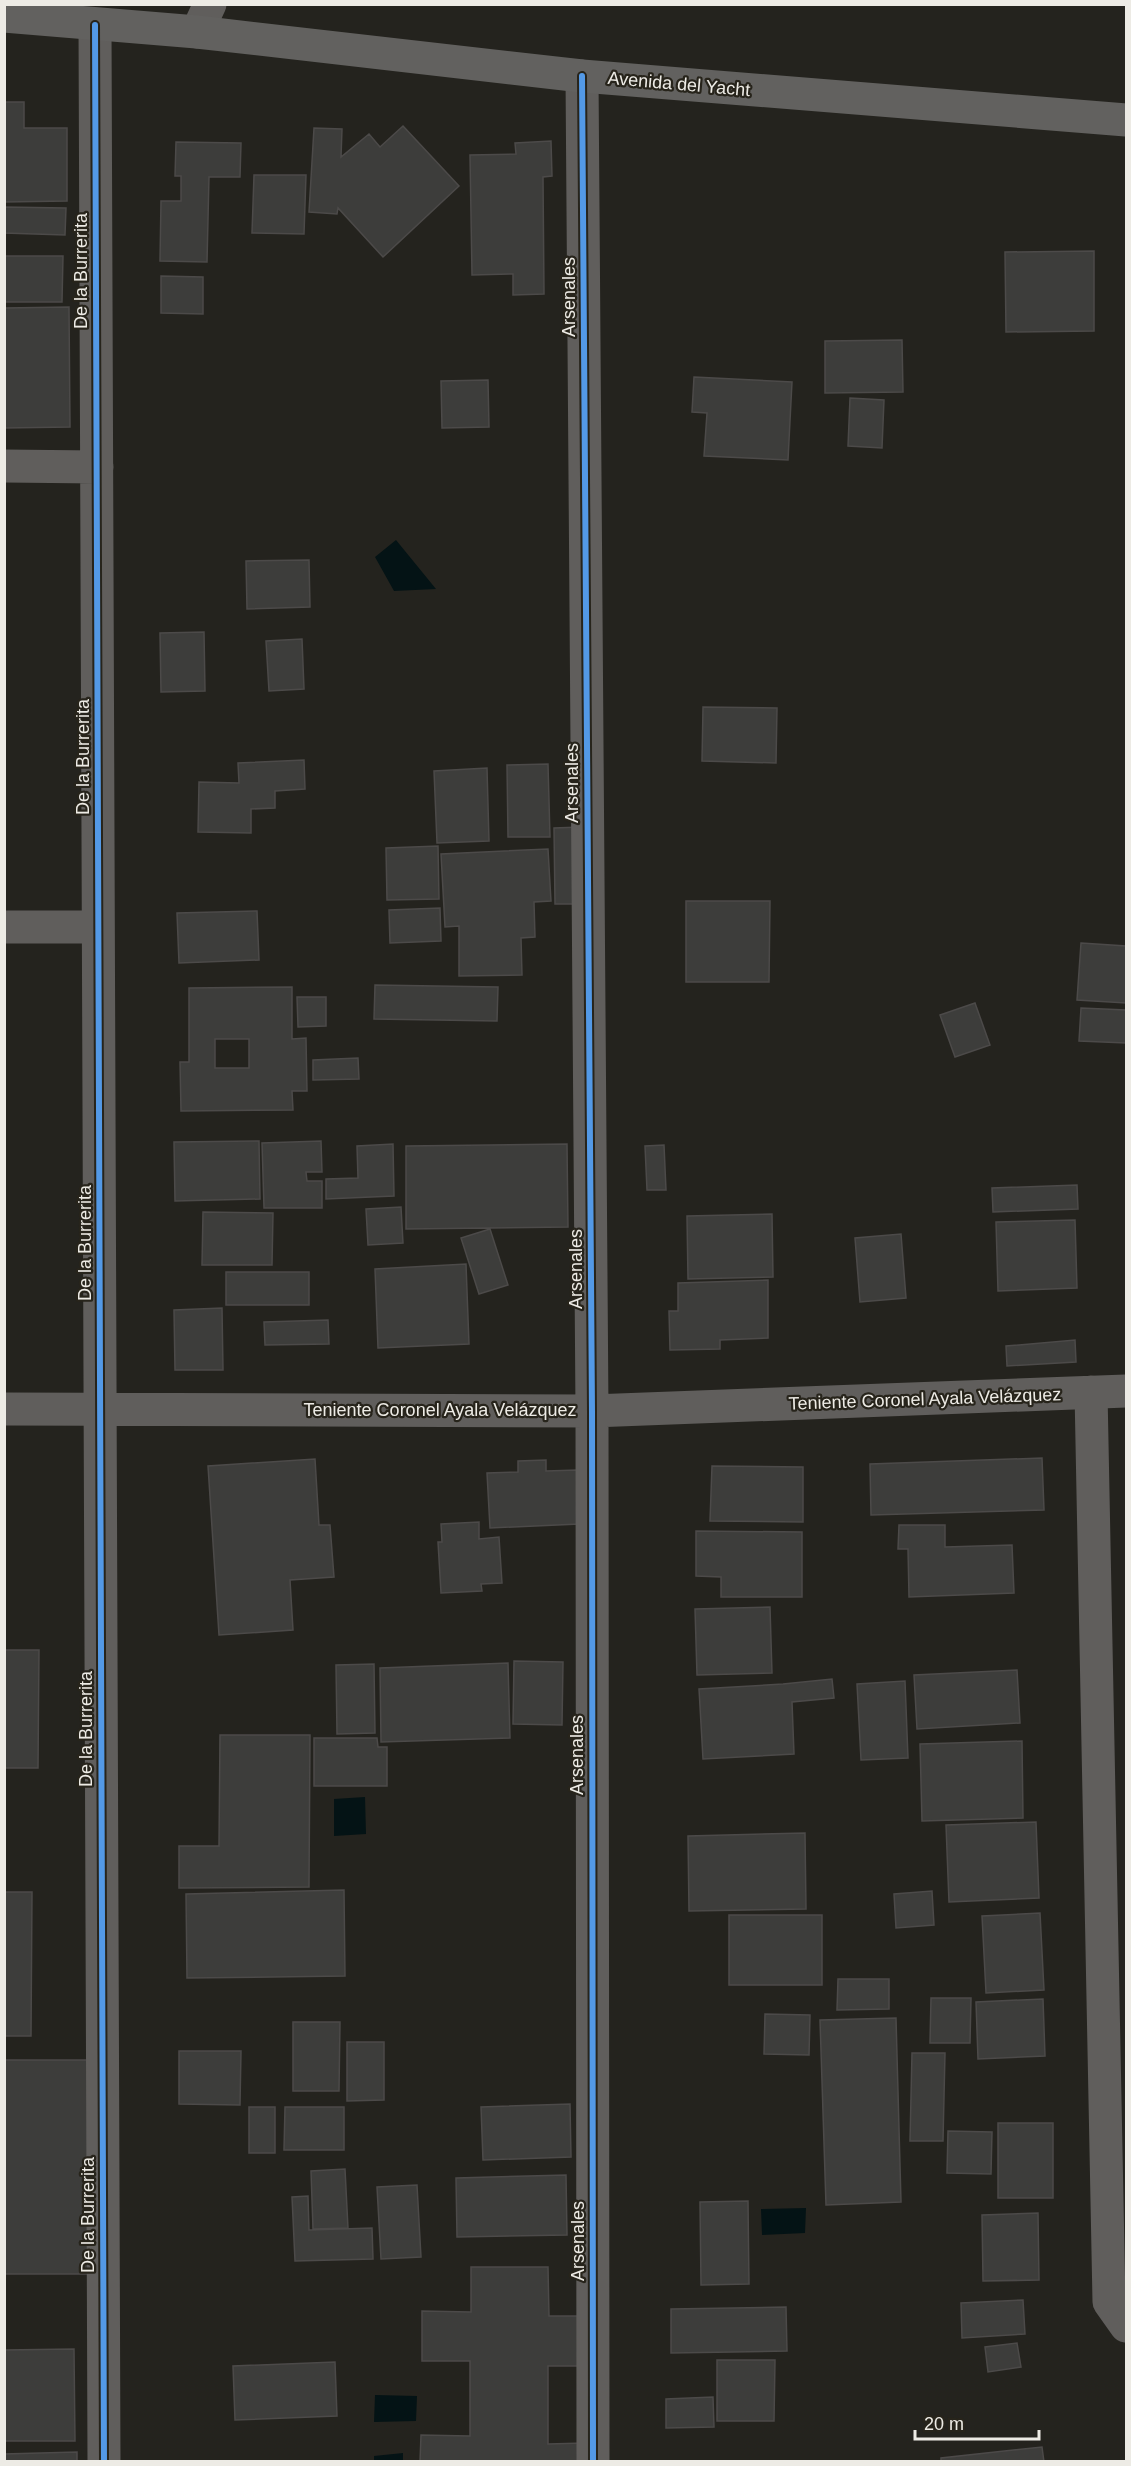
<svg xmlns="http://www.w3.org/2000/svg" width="1131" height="2466" viewBox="0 0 1131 2466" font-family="Arial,sans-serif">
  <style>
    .water { fill: #041315 }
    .building { fill: #3d3d3b; stroke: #4c4a49; stroke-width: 1.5; fill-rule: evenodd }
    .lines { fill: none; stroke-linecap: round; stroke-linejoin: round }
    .street { stroke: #605e5c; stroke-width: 33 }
    .secondary { stroke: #62615f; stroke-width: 33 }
    .cycleway-casing { stroke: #27241b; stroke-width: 10 }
    .cycleway { stroke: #5399e6; stroke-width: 6 }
    .labels { text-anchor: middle; stroke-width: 4.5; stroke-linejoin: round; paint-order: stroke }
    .street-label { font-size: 18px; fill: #edebe5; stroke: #27241b }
  </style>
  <rect width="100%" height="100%" fill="#24231e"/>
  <path class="water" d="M396,540L436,589L394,591L375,557Z
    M365,1797L366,1834L334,1836V1799Z
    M806,2208L805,2233L762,2235L761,2209Z
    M375,2395L417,2396L416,2421L374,2422Z
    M403,2453V2461H374V2456Z"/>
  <path class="building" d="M4,102H24V128H67V201L4,202Z
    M403,126L459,186L383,257L338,208L337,214L309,212L314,128L342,129L341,157L369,134L380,147Z
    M551,141L552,176L543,177L544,294L513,295V274L472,275L470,155L516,154L515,143Z
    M176,142L241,143L240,177H209L207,262L160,261L161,201H181V176H175Z
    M254,175H306L304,234L252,233Z
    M4,207L66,208L65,235L4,233Z
    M1094,251V331L1006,332L1005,252Z
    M4,256H63L62,302H4Z
    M161,276L203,277V314L161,313Z
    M69,307L70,427L4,428V308Z
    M902,340L903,392L825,393V341Z
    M694,377L792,382L788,460L704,456L707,413L692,412Z
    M488,380L489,427L442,428L441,381Z
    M850,398L884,400L882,448L848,446Z
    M309,560L310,607L247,609L246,561Z
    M204,632L205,691L161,692L160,633Z
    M302,639L304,689L269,691L266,641Z
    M703,707L777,708L776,763L702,761Z
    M304,760L305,789L275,791V808L251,809V833L198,832L199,782L239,783L238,763Z
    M548,764L550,837H508L507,765Z
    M487,768L489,841L437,843L434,771Z
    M581,827L582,904H555L554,828Z
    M438,846L439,899L387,900L386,848Z
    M548,849L551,901L534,902L535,937L521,938L522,975L459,976V926L445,927L441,854Z
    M686,901H770L769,982H686Z
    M440,908L441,941L390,943L389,910Z
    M257,911L259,960L179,963L177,913Z
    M1081,943L1126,946V1003L1077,1000Z
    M375,985L498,987L497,1021L374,1019Z
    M292,987V1039L306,1038L307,1091H292L293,1110L181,1111L180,1062H189V988ZM215,1039H249V1068H215Z
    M297,997H326V1026L298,1027Z
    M975,1003L990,1045L955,1057L940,1015Z
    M1081,1008L1126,1010V1043L1079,1041Z
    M358,1058L359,1079L313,1080V1060Z
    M259,1141L260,1199L175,1201L174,1142Z
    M321,1141L322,1172H306L307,1181H322V1208H264L262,1143Z
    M393,1144L394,1196L326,1199V1179L358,1178L357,1146Z
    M567,1144L568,1227L406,1229V1146Z
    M664,1145L666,1190H647L645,1146Z
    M1077,1185L1078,1209L993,1212L992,1188Z
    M401,1207L403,1243L368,1245L366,1209Z
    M203,1212L273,1213L272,1265H202Z
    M772,1214L773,1277L688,1279L687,1216Z
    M1075,1220L1077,1288L998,1291L996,1222Z
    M490,1229L508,1285L479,1294L461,1238Z
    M901,1234L906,1298L860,1302L855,1238Z
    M466,1264L469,1344L378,1348L375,1269Z
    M226,1272H309V1305H226Z
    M768,1280V1338L720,1340V1349L670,1350L669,1311H678V1283Z
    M222,1308L223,1370H175L174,1310Z
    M328,1320L329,1344L265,1345L264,1322Z
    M1075,1340L1076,1362L1007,1366L1006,1346Z
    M1042,1458L1044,1510L871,1515L870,1464Z
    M315,1459L319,1525H330L334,1577L290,1580L293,1630L219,1635L208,1466Z
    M546,1460V1471L577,1470L579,1524L490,1528L487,1473L518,1472V1461Z
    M712,1466L803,1467V1522L710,1521Z
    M479,1522V1539L499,1537L502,1583L481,1584L482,1591L441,1593L438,1542H442L441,1524Z
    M899,1525H945V1547L1012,1545L1014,1593L909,1597L908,1549H898Z
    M696,1531L802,1532V1597H721V1577L696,1576Z
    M770,1607L772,1673L697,1675L695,1609Z
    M4,1650H39L38,1768H4Z
    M514,1661L563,1662L562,1725L513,1724Z
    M508,1663L510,1738L381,1742L380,1668Z
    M374,1664L375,1733L337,1734L336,1665Z
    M1017,1670L1020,1723L917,1729L914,1675Z
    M832,1679L834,1698L792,1702L794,1754L703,1759L699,1689L783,1684Z
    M905,1681L908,1758L861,1760L857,1684Z
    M220,1735H310L309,1887L179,1888V1846H219Z
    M314,1738H377L378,1747H387V1786H314Z
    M1022,1741L1023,1818L922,1821L920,1744Z
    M1036,1822L1039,1898L949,1902L946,1825Z
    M805,1833L806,1909L689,1911L688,1836Z
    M344,1890L345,1976L187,1978L186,1894Z
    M932,1891L934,1925L896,1928L894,1894Z
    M4,1892H32L31,2036H4Z
    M1040,1913L1044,1990L986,1993L982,1916Z
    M729,1915H822V1985H729Z
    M838,1979H889V2009L837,2010Z
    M931,1998H971L970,2043H930Z
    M1043,1999L1045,2056L978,2059L976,2002Z
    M765,2014L810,2015L809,2055L764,2054Z
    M896,2018L901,2202L826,2205L820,2020Z
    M293,2022H340L339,2091H293Z
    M347,2042H384V2100L347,2101Z
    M179,2051H241L240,2105L179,2104Z
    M912,2053H945L943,2141H910Z
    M4,2060H89L88,2274H4Z
    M570,2104L571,2157L483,2160L481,2107Z
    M249,2107H275V2153H249Z
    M285,2107H344V2150H284Z
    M998,2123H1053V2198H998Z
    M948,2131L992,2132L991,2174L947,2173Z
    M345,2169L348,2228L313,2229L311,2171Z
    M566,2175L567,2235L457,2237L456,2178Z
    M417,2185L421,2257L381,2259L377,2187Z
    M308,2196L309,2230L372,2228L373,2259L295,2261L292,2197Z
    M748,2201L749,2284L701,2285L700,2202Z
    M1038,2213L1039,2280L983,2281L982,2215Z
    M471,2267H548L549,2316H588L587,2366H548V2444L584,2443V2462H420L421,2435L470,2436V2361H422V2311L471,2312Z
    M1023,2300L1025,2334L962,2338L961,2303Z
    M786,2307L787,2351L671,2353V2309Z
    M1017,2343L1021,2367L988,2372L985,2347Z
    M74,2349L75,2441H4V2350Z
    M717,2360H775L774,2421H717Z
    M335,2362L337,2416L235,2420L233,2366Z
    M713,2397L714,2427L666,2428V2399Z
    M1042,2447L1044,2462H941V2458Z
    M77,2452V2462H4V2454Z"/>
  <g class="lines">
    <path class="street" d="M95,25L104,2462
      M197,32L210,4
      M582,76L592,1411L593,2462
      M4,466L97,467
      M4,927H98
      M1091,1392L1109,2302L1126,2326
      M4,1409L592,1411L1126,1391"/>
    <path class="secondary" d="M4,16L197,32L582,76L1126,120"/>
    <defs>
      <path id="cycleway" d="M95,25L104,2462
        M582,76L592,1411L593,2462"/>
    </defs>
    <use href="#cycleway" class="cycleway-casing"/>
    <use href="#cycleway" class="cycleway"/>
  </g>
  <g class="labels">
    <g class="street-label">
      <text transform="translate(679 84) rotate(5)" y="6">Avenida del Yacht</text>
      <text transform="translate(81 271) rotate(-90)" y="6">De la Burrerita</text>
      <text transform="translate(569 297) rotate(-90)" y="6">Arsenales</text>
      <text transform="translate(83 757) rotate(-90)" y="6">De la Burrerita</text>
      <text transform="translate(572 783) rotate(-90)" y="6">Arsenales</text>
      <text transform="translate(85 1243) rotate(-90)" y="6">De la Burrerita</text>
      <text transform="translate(576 1269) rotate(-90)" y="6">Arsenales</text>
      <text transform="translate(925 1399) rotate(-2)" y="6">Teniente Coronel Ayala Velázquez</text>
      <text x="440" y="1416">Teniente Coronel Ayala Velázquez</text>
      <text transform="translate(86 1729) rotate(-90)" y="6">De la Burrerita</text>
      <text transform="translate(577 1755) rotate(-90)" y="6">Arsenales</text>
      <text transform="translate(88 2215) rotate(-90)" y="6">De la Burrerita</text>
      <text transform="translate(578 2241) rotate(-90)" y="6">Arsenales</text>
    </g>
  </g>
  <rect width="1131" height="2466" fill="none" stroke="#edebe5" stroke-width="12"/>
  <path d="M915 2430v9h124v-9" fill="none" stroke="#edebe5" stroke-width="3"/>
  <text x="924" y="2430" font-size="18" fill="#edebe5" stroke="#27241b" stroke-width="4.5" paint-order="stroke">20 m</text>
</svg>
